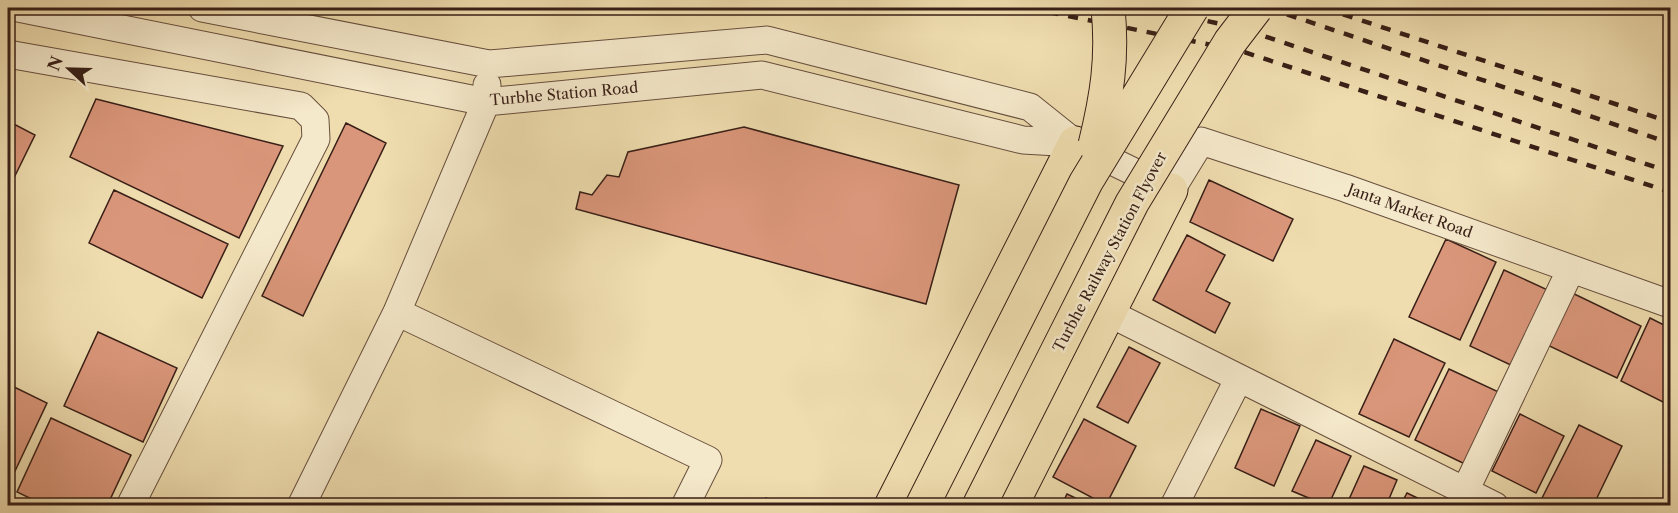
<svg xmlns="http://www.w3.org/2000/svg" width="1678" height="513" viewBox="0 0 1678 513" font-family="'Libre Caslon Text',serif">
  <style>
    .building { fill: #da967a; stroke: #381f17; stroke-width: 1.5 }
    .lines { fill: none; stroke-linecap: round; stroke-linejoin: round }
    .minor-casing { stroke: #664e3d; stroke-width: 29 }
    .major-casing { stroke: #381f17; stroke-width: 35 }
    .minor { stroke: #f5e9cb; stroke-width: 27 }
    .major { stroke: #efddaf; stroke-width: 33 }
    .rail { stroke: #381f17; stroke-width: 4.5; stroke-dasharray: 10 10; stroke-linecap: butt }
    .major-bridge-casing { stroke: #381f17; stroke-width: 35; stroke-linecap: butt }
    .major-bridge { stroke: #efddaf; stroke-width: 33 }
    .labels { text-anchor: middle; stroke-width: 5; stroke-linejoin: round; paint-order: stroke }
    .street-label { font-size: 15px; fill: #381f17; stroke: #f5e9cb }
  </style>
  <rect width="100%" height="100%" fill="#efddaf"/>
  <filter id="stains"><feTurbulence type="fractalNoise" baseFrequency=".00333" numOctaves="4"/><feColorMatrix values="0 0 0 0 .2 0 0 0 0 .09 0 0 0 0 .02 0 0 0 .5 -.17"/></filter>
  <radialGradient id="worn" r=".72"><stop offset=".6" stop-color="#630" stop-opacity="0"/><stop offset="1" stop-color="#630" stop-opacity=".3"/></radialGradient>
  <path class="building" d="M96,99L283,146L239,238L70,157Z
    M8,121L35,135L8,190Z
    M346,123L386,143L303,316L262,296Z
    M744,127L959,185L926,304L576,209L580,192L592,195L607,175L619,177L628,152Z
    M1209,180L1293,219L1273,261L1190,222Z
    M114,190L228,244L202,298L89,243Z
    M1187,235L1225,255L1206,291L1230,303L1215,333L1153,300Z
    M1446,239L1496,262L1460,340L1409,317Z
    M1504,270L1550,291L1515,367L1470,346Z
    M1568,291L1641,326L1617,378L1543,343Z
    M1650,318L1670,328V392L1665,403L1621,381Z
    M98,332L177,368L143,442L64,406Z
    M1394,339L1445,363L1409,437L1359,414Z
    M1129,347L1160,363L1128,423L1097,407Z
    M1449,369L1503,394L1469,466L1415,440Z
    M8,384L47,403L8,486Z
    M1261,409L1300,426L1274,486L1235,468Z
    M1520,414L1564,436L1536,493L1492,471Z
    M51,418L131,455L107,506H46L17,492Z
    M1084,419L1136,446L1106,505L1053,477Z
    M1579,425L1622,446L1593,506H1538Z
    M1316,440L1351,456L1328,506L1292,491Z
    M1364,466L1397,480L1386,506H1346Z
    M1407,493L1434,506H1400Z
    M1067,494L1092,506H1061Z
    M766,498L780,506H761Z"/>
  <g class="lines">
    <defs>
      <path id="minor" d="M18,8L486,102L762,75L1023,140L1075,143
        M202,8L489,64L767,40L1030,107L1075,143L1171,190L1201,141L1345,188L1670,304
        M8,54L301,106L315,120L316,139L130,506
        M397,312L708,460L685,506
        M1109,313L1495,506
        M1465,491L1571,269
        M301,506L397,312L486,102L487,85
        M1174,506L1239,378"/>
      <path id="major" d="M891,506L1075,143
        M1011,506L1171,190"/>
    </defs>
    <use href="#minor" class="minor-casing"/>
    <use href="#major" class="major-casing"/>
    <use href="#minor" class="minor"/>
    <use href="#major" class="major"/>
    <path class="rail" d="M1029,8L1241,51L1670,192
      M1149,8L1243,29L1670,172
      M1268,8L1670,143
      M1324,8L1670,122"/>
    <defs>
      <path id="major-bridge" d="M1095,145C1107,96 1113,58 1108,8
        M922,506L1086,182L1192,8
        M979,506L1132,203L1230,42L1256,8"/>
    </defs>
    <use href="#major-bridge" class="major-bridge-casing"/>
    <use href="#major-bridge" class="major-bridge"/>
  </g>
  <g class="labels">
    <g class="street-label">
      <text transform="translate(564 94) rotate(-5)" y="5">Turbhe Station Road</text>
      <text transform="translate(1410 211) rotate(20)" y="5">Janta Market Road</text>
      <text transform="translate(1110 252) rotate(-62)" y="5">Turbhe Railway Station Flyover</text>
    </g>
  </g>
  <rect width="1678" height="513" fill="none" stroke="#efddaf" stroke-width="30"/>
  <rect x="9" y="9" width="1660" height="495" fill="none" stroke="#381f17" stroke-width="3"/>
  <rect x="15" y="15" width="1648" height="483" fill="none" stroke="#381f17" stroke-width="1.5"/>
  <g transform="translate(69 69) rotate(292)" stroke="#f5e9cb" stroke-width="4.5" paint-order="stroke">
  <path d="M0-4.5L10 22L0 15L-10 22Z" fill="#381f17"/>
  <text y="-9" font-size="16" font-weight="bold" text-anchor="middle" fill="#381f17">N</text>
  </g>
  <rect width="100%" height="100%" filter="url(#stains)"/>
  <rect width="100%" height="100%" fill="url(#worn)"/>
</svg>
